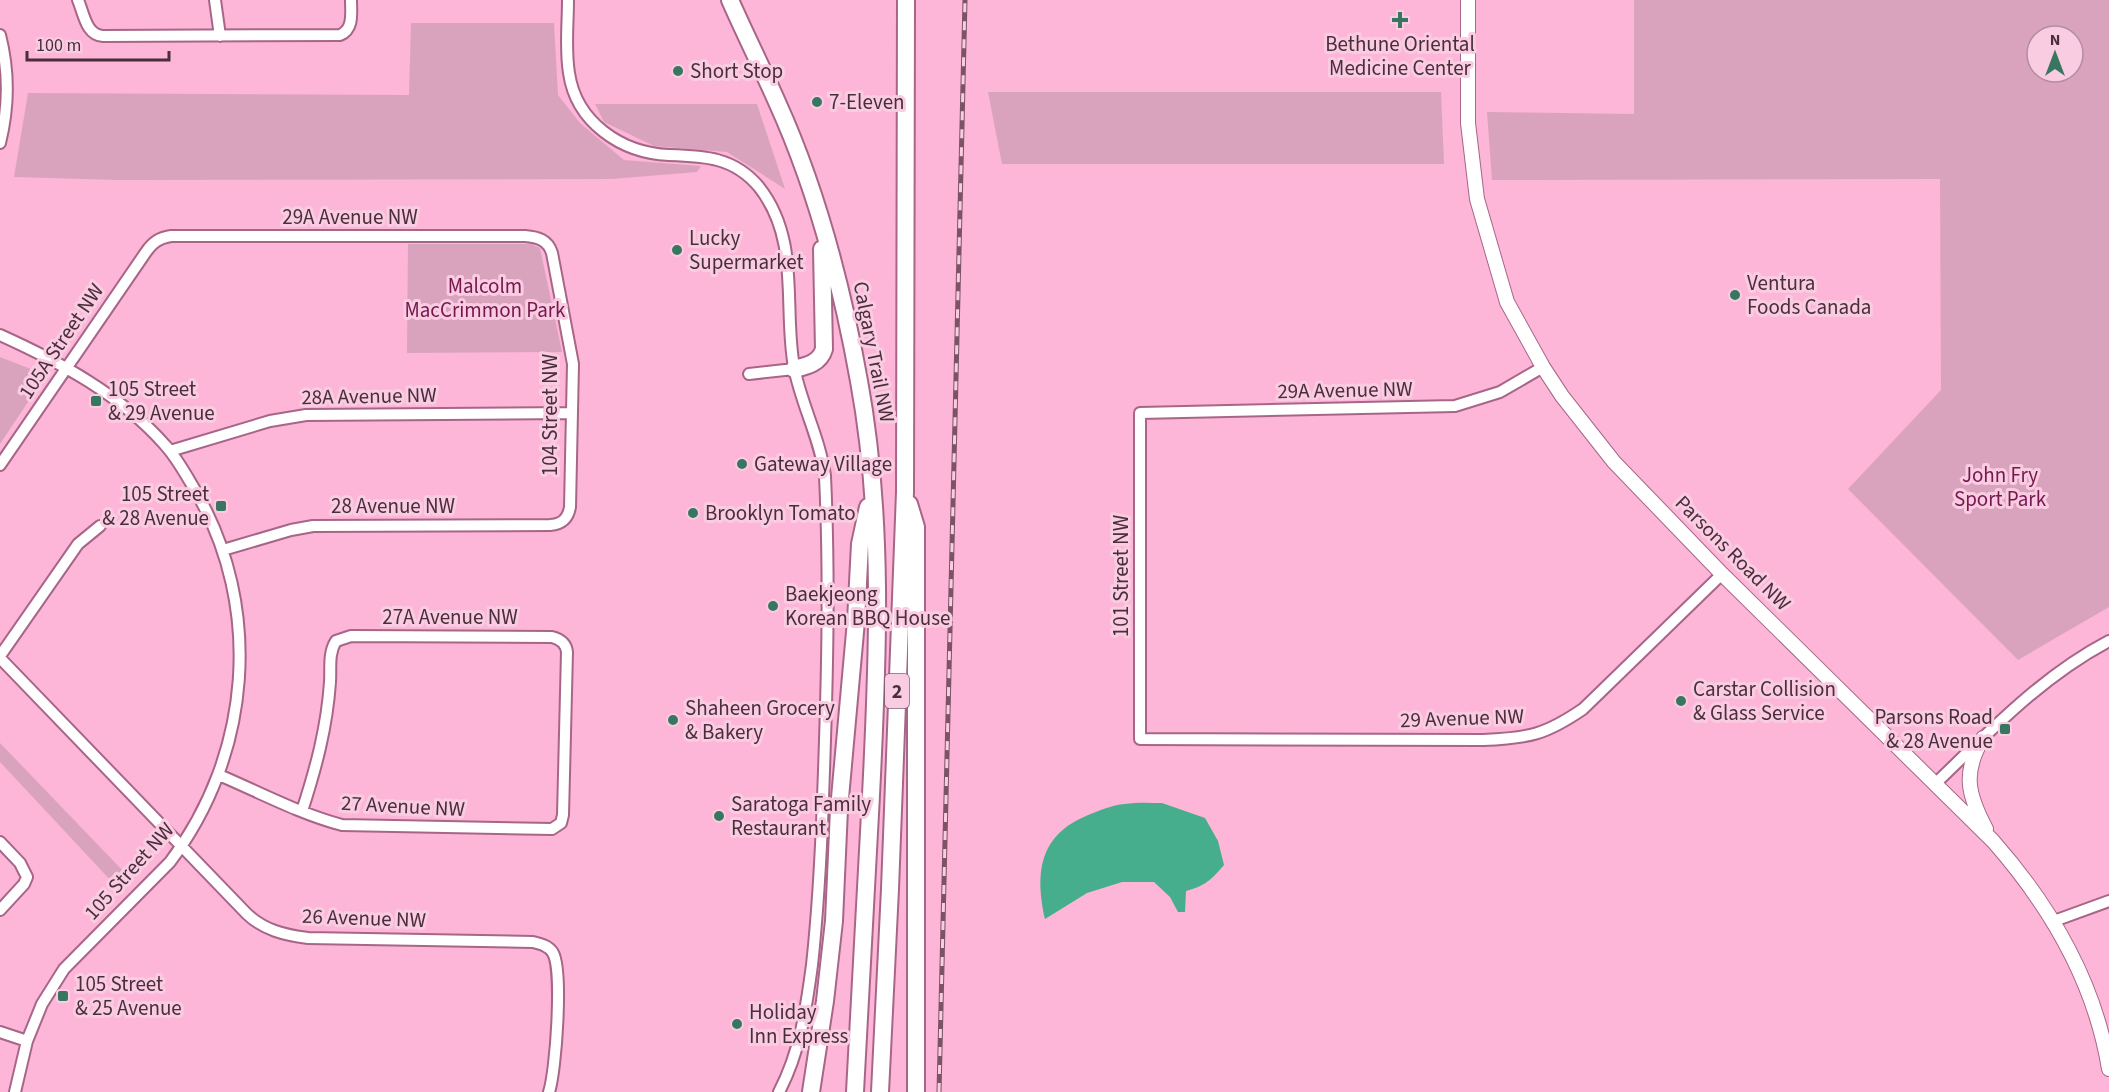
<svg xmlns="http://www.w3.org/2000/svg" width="2109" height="1092" viewBox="0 0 2109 1092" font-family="'Source Sans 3',sans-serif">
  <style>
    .green { fill: #daa3bd; fill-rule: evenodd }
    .water { fill: #46ae8c }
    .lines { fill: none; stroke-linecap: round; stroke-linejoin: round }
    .minor-casing { stroke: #a76687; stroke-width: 14 }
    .major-casing { stroke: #a76687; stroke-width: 16 }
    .highway-casing { stroke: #a76687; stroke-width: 20 }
    .minor { stroke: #fff; stroke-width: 10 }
    .major { stroke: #fff; stroke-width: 14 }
    .highway { stroke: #fff; stroke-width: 16 }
    .rail-casing { stroke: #7b5366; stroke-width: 5 }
    .rail { stroke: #f9cce1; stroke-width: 3; stroke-dasharray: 9; stroke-linecap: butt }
    .poi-dot { fill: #397661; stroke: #f9cce1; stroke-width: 2 }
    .labels { text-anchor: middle; stroke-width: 6; stroke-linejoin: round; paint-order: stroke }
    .shield { fill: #f9cce1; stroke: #7e5d6e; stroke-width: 1.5 }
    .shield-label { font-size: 20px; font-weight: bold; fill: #4a2e3c }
    .poi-label { font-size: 21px; fill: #4a2e3c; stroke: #f9cce1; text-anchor: start }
    .street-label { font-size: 21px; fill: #4a2e3c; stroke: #f9cce1 }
    .park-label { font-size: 21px; fill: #751850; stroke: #f9cce1 }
  </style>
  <rect width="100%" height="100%" fill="#fdb5d8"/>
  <path class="green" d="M1634,0H2109V607L2018,660L1848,489L1941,390L1940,179L1492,180L1487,112L1634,114ZM2037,36H2073V72H2037Z
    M411,23H554L558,95L580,123L624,160L701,166L697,172L612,179L118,180L14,177L28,93L409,95Z
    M988,92H1441L1444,164H1002Z
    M595,104H757L785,189L727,152L654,146L604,122Z
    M408,244H531L540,248L562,352L407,353Z
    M0,357L46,375L0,444Z
    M0,743L126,874L114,884L0,762Z"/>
  <path class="water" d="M1162,803L1205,818L1218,841L1224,865C1211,880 1205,886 1186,891L1185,912H1178L1170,897L1154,882H1122L1087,893L1045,919C1035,873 1039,836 1086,816C1098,811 1112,805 1125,804C1138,802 1150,803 1162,803Z"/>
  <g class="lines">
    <defs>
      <path id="minor" d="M78,0C84,14 86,35 103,36L340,35C354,29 351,13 351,0
        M215,0L220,36
        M568,0C568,24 565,49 569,73C576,122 621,153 669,155C704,156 734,157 759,187C801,240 783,307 794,367C801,404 820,438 825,476C830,583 827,691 823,798C821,854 818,910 812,965C806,1010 800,1052 779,1092
        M0,35C9,70 9,107 0,143
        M0,335C60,362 121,395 165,445C177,458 186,475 195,490C264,608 251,755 170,862L64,969L42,1004L27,1041L15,1092
        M1543,367L1500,392L1455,406L1140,413V739L1483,740C1529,738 1545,735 1583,709L1722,574
        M749,374L794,369
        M170,451L270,421L306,415L572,413
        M0,465L146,252C153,242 159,238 171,236H525C538,237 548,240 552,253L573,364L570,507C568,519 562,524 550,525L313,526L291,530L223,550
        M0,656L78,544L100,526
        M0,658L247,914C264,930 284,935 308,938L533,942C541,944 549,946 553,953C563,971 556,1071 549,1092
        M219,775C259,792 300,814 342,825L552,829L561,823L563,815L567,652C566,643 560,639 552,637L351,636L336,641C328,653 331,669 330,682C327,727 316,768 302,811
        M1935,784C1989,732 2042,676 2109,641
        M0,842L20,863L27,877L24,884L0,910
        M2054,921L2109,901
        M0,1032L27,1041"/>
      <path id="major" d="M1468,0V123L1477,199L1507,302L1543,367L1562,396L1614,462L1722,574L1993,841C2051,907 2095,982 2109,1069
        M1983,738C1962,773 1968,795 1986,829"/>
      <path id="highway" d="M730,0C745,34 762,68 777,102C817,190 842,286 859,381C884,517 878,657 871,795C866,894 861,993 855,1092
        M794,369C807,366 820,363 824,349L822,249
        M909,504L916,527V1092
        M811,1092L825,1001L834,921L839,809L856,621L860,544L868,507
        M880,1092L890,889L905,492L906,0"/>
    </defs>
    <use href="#minor" class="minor-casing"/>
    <use href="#major" class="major-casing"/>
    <use href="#highway" class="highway-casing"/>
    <use href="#minor" class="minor"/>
    <use href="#major" class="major"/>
    <use href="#highway" class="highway"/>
    <defs>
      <path id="rail" d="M939,1092L965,0"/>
    </defs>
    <use href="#rail" class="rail-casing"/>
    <use href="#rail" class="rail"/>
  </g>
  <g class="poi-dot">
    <path d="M1397 11h6v6h6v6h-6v6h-6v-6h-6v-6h6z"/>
    <circle cx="678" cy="71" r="6"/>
    <circle cx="817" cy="102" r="6"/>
    <circle cx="677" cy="250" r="6"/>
    <circle cx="1735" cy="295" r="6"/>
    <rect x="90" y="395" width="12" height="12" rx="3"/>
    <circle cx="742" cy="464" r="6"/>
    <rect x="215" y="500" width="12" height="12" rx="3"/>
    <circle cx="693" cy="513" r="6"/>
    <circle cx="773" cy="606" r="6"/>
    <circle cx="1681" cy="701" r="6"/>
    <circle cx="673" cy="720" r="6"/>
    <rect x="1999" y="723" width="12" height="12" rx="3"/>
    <circle cx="719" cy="816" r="6"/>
    <rect x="57" y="990" width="12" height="12" rx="3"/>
    <circle cx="737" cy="1024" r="6"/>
  </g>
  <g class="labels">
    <rect class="shield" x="885" y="674" width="24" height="34" rx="4.5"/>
    <g class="shield-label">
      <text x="897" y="698">2</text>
    </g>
    <g class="poi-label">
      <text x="1400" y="51" text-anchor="middle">Bethune Oriental<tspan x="1400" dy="24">Medicine Center</tspan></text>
      <text x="690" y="78">Short Stop</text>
      <text x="829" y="109">7-Eleven</text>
      <text x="689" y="245">Lucky<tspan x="689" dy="24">Supermarket</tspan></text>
      <text x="1747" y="290">Ventura<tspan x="1747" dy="24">Foods Canada</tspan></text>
      <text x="108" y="396">105 Street<tspan x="108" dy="24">&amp; 29 Avenue</tspan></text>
      <text x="754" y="471">Gateway Village</text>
      <text x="209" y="501" text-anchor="end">105 Street<tspan x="209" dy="24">&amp; 28 Avenue</tspan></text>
      <text x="705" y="520">Brooklyn Tomato</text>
      <text x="785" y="601">Baekjeong<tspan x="785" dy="24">Korean BBQ House</tspan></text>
      <text x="1693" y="696">Carstar Collision<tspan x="1693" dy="24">&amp; Glass Service</tspan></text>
      <text x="685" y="715">Shaheen Grocery<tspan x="685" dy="24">&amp; Bakery</tspan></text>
      <text x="1993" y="724" text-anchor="end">Parsons Road<tspan x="1993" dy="24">&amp; 28 Avenue</tspan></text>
      <text x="731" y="811">Saratoga Family<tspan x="731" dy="24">Restaurant</tspan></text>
      <text x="75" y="991">105 Street<tspan x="75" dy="24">&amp; 25 Avenue</tspan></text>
      <text x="749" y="1019">Holiday<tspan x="749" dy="24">Inn Express</tspan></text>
    </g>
    <g class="street-label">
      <text x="350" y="224">29A Avenue NW</text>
      <text transform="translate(61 341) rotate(-56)" y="7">105A Street NW</text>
      <text transform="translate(874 352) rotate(79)" y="7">Calgary Trail NW</text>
      <text transform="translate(1345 390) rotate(-1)" y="7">29A Avenue NW</text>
      <text transform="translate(369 396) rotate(-1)" y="7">28A Avenue NW</text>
      <text transform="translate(550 415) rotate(-90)" y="7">104 Street NW</text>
      <text x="393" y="513">28 Avenue NW</text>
      <text transform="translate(1733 553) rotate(45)" y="7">Parsons Road NW</text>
      <text transform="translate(1121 576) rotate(-90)" y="7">101 Street NW</text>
      <text x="450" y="624">27A Avenue NW</text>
      <text transform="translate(1462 718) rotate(-2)" y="7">29 Avenue NW</text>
      <text transform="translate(403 806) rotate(3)" y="7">27 Avenue NW</text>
      <text transform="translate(129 871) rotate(-48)" y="7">105 Street NW</text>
      <text transform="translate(364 918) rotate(2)" y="7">26 Avenue NW</text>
    </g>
    <g class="park-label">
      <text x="485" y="293">Malcolm<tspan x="485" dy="24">MacCrimmon Park</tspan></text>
      <text x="2000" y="482">John Fry<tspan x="2000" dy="24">Sport Park</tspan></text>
    </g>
  </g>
  <g transform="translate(2055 54)"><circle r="28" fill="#f9cce1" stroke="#b38d9f" stroke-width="1.5"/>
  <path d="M0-4.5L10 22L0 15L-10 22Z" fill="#397661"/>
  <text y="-9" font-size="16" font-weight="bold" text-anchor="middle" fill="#4a2e3c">N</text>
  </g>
  <path d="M27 51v9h142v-9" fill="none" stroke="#4a2e3c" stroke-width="3"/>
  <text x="36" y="51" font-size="18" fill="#4a2e3c" stroke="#f9cce1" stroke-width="4.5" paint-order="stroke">100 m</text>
</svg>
